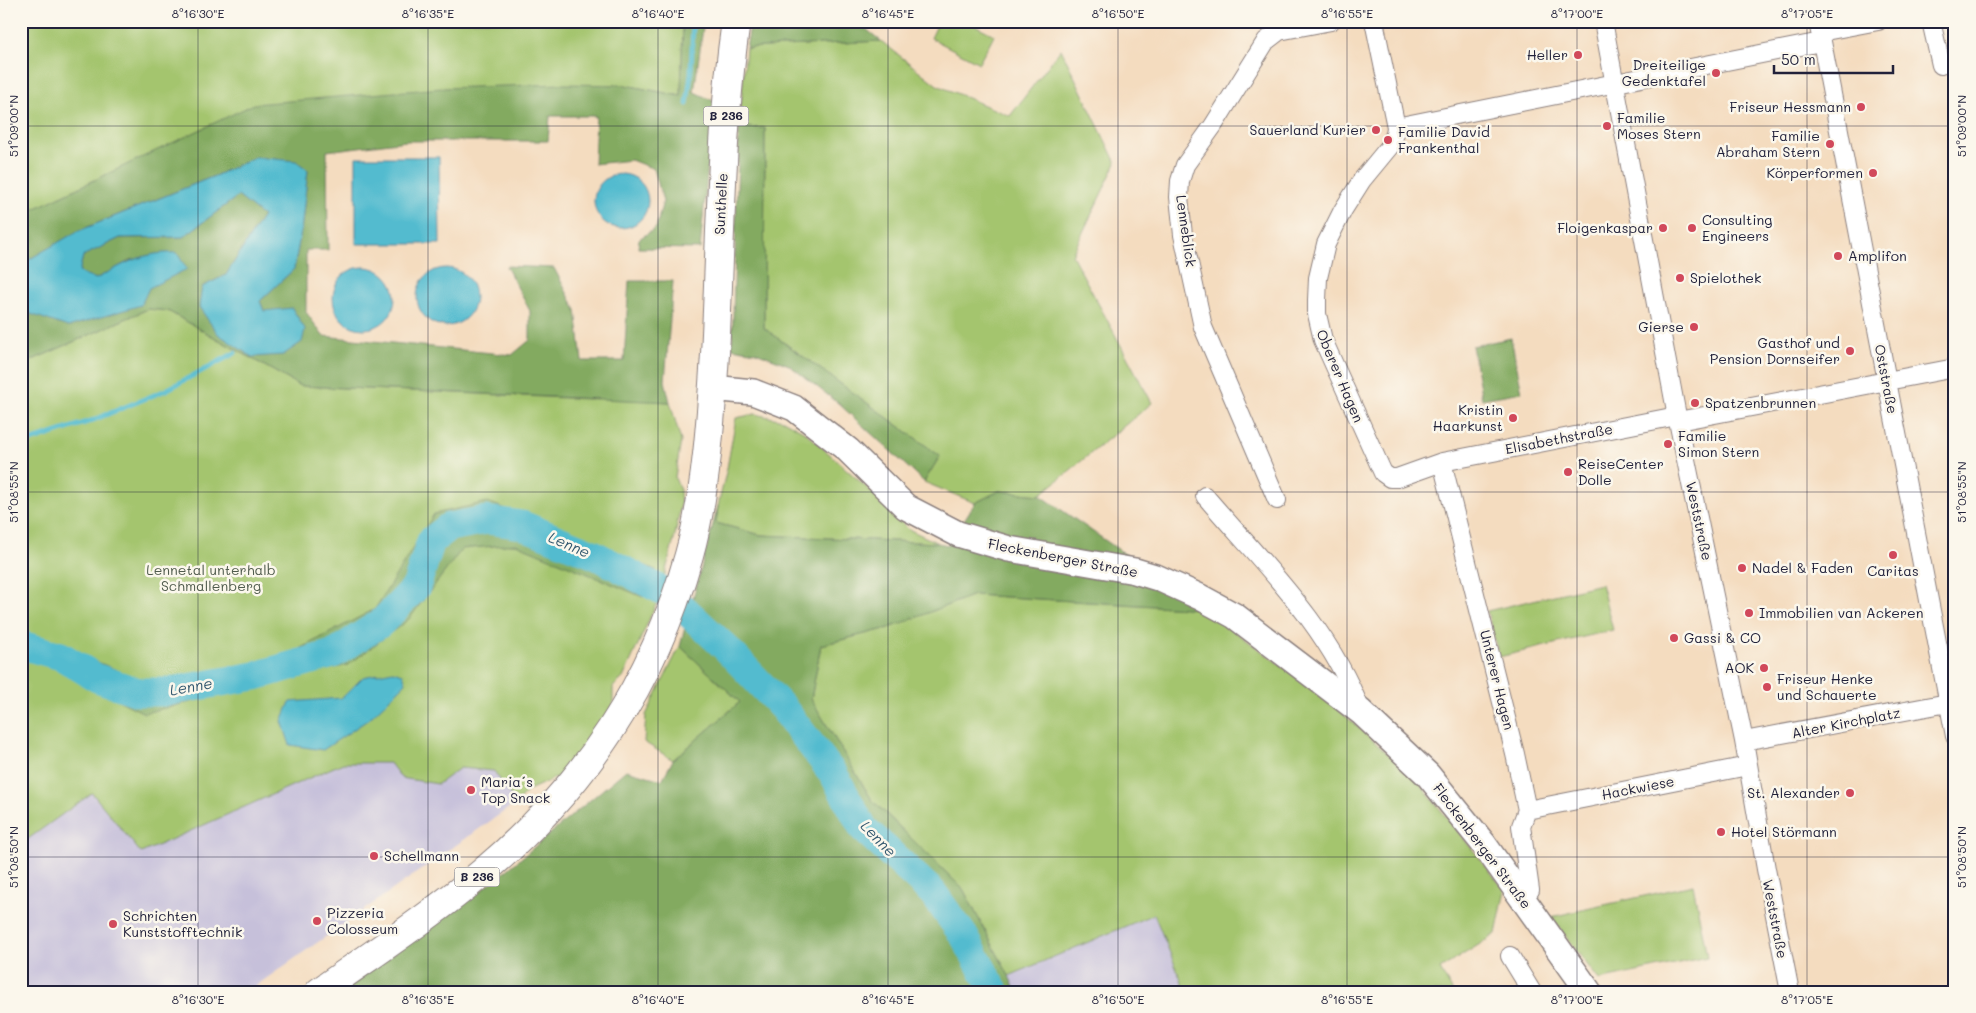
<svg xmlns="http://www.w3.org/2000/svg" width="1976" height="1013" viewBox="0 0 1976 1013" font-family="Mali,sans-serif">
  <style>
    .industrial { fill: #c6c0da }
    .green { fill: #a4c56e; stroke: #637454 }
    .forest { fill: #83aa61; stroke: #52664e; fill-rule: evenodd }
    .water { fill: #52bbcf; stroke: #3a6e85 }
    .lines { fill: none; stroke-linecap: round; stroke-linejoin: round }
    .stream { stroke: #52bbcf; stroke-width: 5 }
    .river { stroke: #52bbcf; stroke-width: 29 }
    .street-casing { stroke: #8b7f7d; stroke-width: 20 }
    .secondary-casing { stroke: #8b7f7d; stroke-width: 28 }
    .primary-casing { stroke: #8b7f7d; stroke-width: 30 }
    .street { stroke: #fff; stroke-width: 18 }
    .secondary { stroke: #fff; stroke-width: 25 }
    .primary { stroke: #fff; stroke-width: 28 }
    .ticks { fill: none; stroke: #22223b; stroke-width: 1; stroke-opacity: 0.45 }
    .poi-dot { fill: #d1495b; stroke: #fbf7ec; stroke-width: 2 }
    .labels { text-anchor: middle; stroke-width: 5; stroke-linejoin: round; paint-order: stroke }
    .shield { fill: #fbf7ec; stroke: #636270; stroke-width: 1 }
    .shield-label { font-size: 12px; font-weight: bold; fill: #22223b }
    .poi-label { font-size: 14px; fill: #22223b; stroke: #fbf7ec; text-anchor: start }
    .street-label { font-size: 14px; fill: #22223b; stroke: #fbf7ec }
    .park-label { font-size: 14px; fill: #505b4d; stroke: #fbf7ec }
    .water-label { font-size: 15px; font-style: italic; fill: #33586f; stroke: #fbf7ec }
    .neatline { fill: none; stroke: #22223b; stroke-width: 2 }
    .ticks-label { font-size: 12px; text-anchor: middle; fill: #22223b }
  </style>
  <rect width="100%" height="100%" fill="#fbf7ec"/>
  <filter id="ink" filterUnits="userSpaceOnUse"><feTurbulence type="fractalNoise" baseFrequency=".02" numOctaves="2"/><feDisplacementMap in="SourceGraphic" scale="10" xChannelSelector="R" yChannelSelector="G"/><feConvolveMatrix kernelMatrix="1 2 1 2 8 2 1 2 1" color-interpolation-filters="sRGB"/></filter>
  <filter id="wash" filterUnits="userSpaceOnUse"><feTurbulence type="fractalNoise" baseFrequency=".0096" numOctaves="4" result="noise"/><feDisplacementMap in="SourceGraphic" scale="20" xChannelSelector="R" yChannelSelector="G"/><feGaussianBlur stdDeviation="1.12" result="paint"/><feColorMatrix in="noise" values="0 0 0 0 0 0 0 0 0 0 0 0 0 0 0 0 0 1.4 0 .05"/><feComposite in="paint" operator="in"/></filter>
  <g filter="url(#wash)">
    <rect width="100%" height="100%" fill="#f4dcbf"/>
    <path class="industrial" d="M378,747L480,751L516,803L247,992H21V844L92,793Z
      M1154,914L1186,992H1016L1009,976Z"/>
    <path class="green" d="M21,21H683L681,96L625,85L34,210L21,215Z
      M939,21H967L994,35L979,63L931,38Z
      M881,41L937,85L1010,116L1061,49L1116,163L1072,255L1152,403L1040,495L999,491L975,503L924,482L940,456L764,328L765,128L739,127L746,48Z
      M148,309L168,311L300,386L587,399L651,396L653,401L670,402L681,441L675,478L680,490L681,504L674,540L658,600L623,678L613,687V709L564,774L529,790L516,803L494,771L460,768L438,784L401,778L390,763H343L141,853L92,793L21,844V365Z
      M755,414L783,420L805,432L884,503L908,529L938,543L761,535L716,523L718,506L727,468L736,418Z
      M1601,584L1613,630L1499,657L1487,611Z
      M974,595L1204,609L1323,696L1415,778L1505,890L1496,934L1440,969L1453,992H1186L1154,914L1009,976L963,889L872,800L811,699L821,645L889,628Z
      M680,646L740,702L673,760L644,742L646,715Z
      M1693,885L1707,957L1599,980L1551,917Z"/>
    <path class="forest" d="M683,21H704L694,92L714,101L700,249L638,248L639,239L656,228L663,201L654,169L631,160L594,164L596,116H550L548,141H406L327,151L328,250H306V312L323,336L512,355L530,340V311L506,266L554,268L576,310L582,361H624L629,281H673L665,381L670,402L300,386L168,311L148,309L21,365V215L254,104L442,88L563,84L625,85L681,96ZM255,157L308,170L301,231L294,269L260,301L264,311L202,287L226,275L263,216L238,196L183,237L120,238L83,256L79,272L96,279L133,259L68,327L76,232L217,175Z
      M751,21H856L881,41L746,48Z
      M739,127L765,128L764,328L940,456L924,482L838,403L789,365L756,352L732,348Z
      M1511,338L1522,392L1482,399L1472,346Z
      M999,491L1040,495L1204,609L974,595L889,628L821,645L811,699L872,800L963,889L1009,976L1016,992H340L495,880L626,770L662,780L673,760L740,702L680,646L718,506L716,523L761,535L938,543L948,545L975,503Z
      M488,502L656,570L643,597L516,544L462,549L409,619L348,665L144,713L47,664L54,644L153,685L251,669L297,650L375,609L434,514Z"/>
    <path class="water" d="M255,157L296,161L308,170L301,231L294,269L260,301L264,311L292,308L305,329L302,342L283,355L252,357L218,334L199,307L202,287L226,275L263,216L238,196L183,237L120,238L83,256L79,272L96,279C123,264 145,251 177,253L187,269L149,288L141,305L68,327L25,312L23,263L76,232L217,175Z
      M356,157H439L440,244H356Z
      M594 201a27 27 0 1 1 54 0a27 27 0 1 1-54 0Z
      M333 298a31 31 0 1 1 62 0a31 31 0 1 1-62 0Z
      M417 297a29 29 0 1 1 58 0a29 29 0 1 1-58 0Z
      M393,671L403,674L406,683L369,719L323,750L290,745L282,721L290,702L342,698L363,677Z"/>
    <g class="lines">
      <path class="stream" d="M687,104L691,73L693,21
        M21,444L91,421L166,390L235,353"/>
      <path class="river" d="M21,645L61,656L97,678L138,692H165L255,676L333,654L381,623L416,587L431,541L449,527L487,520L522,525L595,555L667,593L727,649L783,708L834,775L863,828L933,893L964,936L995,992"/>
    </g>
  </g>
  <g filter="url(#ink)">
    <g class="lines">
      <defs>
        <path id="street" d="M1374,21L1396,127
          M1603,21L1677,416L1744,741L1766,869L1790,992
          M1818,21L1955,736
          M1931,21L1941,65
          M1820,32L1878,21
          M1677,416L1442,462L1397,478H1390L1383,473L1323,340L1317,314V300L1318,278L1326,244L1343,210L1362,180L1390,146L1395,134L1396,127L1821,42
          M1678,421L1955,368
          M1442,462L1515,754L1527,810L1521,826L1530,890L1521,896
          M1205,496C1263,564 1329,626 1361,711
          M1277,500L1203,327L1183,235L1179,197L1180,181L1185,165L1213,126L1266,41L1279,31L1331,21
          M1744,741L1948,703
          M1527,810L1748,766
          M1510,956L1532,992"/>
        <path id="secondary" d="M712,388L753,392L794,408L848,450L906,507L958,534L1009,549L1135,571L1158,578L1200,597L1235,616L1361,712L1428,775L1483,843L1589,992"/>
        <path id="primary" d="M319,992C374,953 431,916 483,872C585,786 653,684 689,555C706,494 711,418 715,354C721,243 720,131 736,21"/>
      </defs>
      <use href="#street" class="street-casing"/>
      <use href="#secondary" class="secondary-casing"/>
      <use href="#primary" class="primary-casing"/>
      <use href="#street" class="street"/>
      <use href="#secondary" class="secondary"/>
      <use href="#primary" class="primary"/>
    </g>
  </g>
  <path class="ticks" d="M198,21V992M428,21V992M658,21V992M888,21V992M1118,21V992M1347,21V992M1577,21V992M1807,21V992M21,126H1955M21,492H1955M21,857H1955"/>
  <g class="poi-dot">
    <circle cx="1578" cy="55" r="5"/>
    <circle cx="1716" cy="73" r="5"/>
    <circle cx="1861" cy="107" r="5"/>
    <circle cx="1607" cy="126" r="5"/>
    <circle cx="1376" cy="130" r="5"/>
    <circle cx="1388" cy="140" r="5"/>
    <circle cx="1830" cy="144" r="5"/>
    <circle cx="1873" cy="173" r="5"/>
    <circle cx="1663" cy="228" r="5"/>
    <circle cx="1692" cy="228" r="5"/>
    <circle cx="1838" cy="256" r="5"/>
    <circle cx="1680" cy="278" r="5"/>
    <circle cx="1694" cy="327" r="5"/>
    <circle cx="1850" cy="351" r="5"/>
    <circle cx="1695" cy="403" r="5"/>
    <circle cx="1513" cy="418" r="5"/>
    <circle cx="1668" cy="444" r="5"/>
    <circle cx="1568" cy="472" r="5"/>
    <circle cx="1893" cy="555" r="5"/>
    <circle cx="1742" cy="568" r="5"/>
    <circle cx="1749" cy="613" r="5"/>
    <circle cx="1674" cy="638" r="5"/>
    <circle cx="1764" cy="668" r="5"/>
    <circle cx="1767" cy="687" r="5"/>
    <circle cx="471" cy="790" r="5"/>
    <circle cx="1850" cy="793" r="5"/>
    <circle cx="1721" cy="832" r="5"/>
    <circle cx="374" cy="856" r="5"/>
    <circle cx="317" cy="921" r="5"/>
    <circle cx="113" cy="924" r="5"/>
  </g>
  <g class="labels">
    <g class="shield">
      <rect x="703.5" y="106.5" width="45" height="19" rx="4"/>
      <rect x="454.5" y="867.5" width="45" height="19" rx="4"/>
    </g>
    <g class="shield-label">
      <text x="726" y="120">B 236</text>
      <text x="477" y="881">B 236</text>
    </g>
    <g class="poi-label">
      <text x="1568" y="60" text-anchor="end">Heller</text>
      <text x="1706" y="70" text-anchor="end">Dreiteilige<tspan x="1706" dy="16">Gedenktafel</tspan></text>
      <text x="1851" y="112" text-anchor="end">Friseur Hessmann</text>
      <text x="1617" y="123">Familie<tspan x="1617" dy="16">Moses Stern</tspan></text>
      <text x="1366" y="135" text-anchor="end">Sauerland Kurier</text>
      <text x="1398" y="137">Familie David<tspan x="1398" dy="16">Frankenthal</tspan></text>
      <text x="1820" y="141" text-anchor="end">Familie<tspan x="1820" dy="16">Abraham Stern</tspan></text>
      <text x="1863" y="178" text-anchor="end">Körperformen</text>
      <text x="1702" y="225">Consulting<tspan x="1702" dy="16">Engineers</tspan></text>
      <text x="1653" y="233" text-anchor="end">Floigenkaspar</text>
      <text x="1848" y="261">Amplifon</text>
      <text x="1690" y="283">Spielothek</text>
      <text x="1684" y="332" text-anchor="end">Gierse</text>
      <text x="1840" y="348" text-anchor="end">Gasthof und<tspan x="1840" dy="16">Pension Dornseifer</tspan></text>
      <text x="1705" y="408">Spatzenbrunnen</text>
      <text x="1503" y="415" text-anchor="end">Kristin<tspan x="1503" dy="16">Haarkunst</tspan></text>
      <text x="1678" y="441">Familie<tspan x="1678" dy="16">Simon Stern</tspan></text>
      <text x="1578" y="469">ReiseCenter<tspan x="1578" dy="16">Dolle</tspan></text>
      <text x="1752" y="573">Nadel &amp; Faden</text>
      <text x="1893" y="576" text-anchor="middle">Caritas</text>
      <text x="1759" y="618">Immobilien van Ackeren</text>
      <text x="1684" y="643">Gassi &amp; CO</text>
      <text x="1754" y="673" text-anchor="end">AOK</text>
      <text x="1777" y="684">Friseur Henke<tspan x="1777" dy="16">und Schauerte</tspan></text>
      <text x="481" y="787">Maria´s<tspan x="481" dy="16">Top Snack</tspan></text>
      <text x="1840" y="798" text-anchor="end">St. Alexander</text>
      <text x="1731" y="837">Hotel Störmann</text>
      <text x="384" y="861">Schellmann</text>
      <text x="327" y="918">Pizzeria<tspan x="327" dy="16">Colosseum</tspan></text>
      <text x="123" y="921">Schrichten<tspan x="123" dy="16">Kunststofftechnik</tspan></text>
    </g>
    <g class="street-label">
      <text transform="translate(721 204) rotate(-87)" y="5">Sunthelle</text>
      <text transform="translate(1186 231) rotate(82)" y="5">Lenneblick</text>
      <text transform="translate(1340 376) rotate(67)" y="5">Oberer Hagen</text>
      <text transform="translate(1886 379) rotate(79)" y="5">Oststraße</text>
      <text transform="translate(1559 439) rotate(-11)" y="5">Elisabethstraße</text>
      <text transform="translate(1699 521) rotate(78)" y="5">Weststraße</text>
      <text transform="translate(1063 558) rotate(11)" y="5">Fleckenberger Straße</text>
      <text transform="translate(1497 680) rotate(76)" y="5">Unterer Hagen</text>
      <text transform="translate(1846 723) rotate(-11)" y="5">Alter Kirchplatz</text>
      <text transform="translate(1638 788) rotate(-11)" y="5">Hackwiese</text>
      <text transform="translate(1482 846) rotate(53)" y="5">Fleckenberger Straße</text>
      <text transform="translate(1775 919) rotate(79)" y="5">Weststraße</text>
    </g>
    <g class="park-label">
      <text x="211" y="575">Lennetal unterhalb<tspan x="211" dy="16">Schmallenberg</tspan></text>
    </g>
    <g class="water-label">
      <text transform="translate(569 545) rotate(23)" y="5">Lenne</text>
      <text transform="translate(191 687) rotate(-10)" y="5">Lenne</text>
      <text transform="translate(878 839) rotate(46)" y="5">Lenne</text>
    </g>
  </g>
  <rect width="1976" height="1013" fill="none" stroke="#fbf7ec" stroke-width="55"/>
  <path d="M1774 65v8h119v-8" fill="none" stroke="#22223b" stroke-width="2.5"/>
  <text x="1781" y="65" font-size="15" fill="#22223b" stroke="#fbf7ec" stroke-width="4" paint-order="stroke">50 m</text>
  <rect x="28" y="28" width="1920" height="958" class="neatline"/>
  <g class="ticks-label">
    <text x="198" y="18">8°16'30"E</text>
    <text x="428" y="18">8°16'35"E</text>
    <text x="658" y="18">8°16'40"E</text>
    <text x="888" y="18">8°16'45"E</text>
    <text x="1118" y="18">8°16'50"E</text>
    <text x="1347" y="18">8°16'55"E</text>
    <text x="1577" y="18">8°17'00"E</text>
    <text x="1807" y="18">8°17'05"E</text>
    <text transform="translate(14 126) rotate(-90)" y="4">51°09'00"N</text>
    <text transform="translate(1962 126) rotate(-90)" y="4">51°09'00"N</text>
    <text transform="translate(14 492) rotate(-90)" y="4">51°08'55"N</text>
    <text transform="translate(1962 492) rotate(-90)" y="4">51°08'55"N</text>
    <text transform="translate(14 857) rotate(-90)" y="4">51°08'50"N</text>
    <text transform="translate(1962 857) rotate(-90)" y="4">51°08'50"N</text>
    <text x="198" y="1004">8°16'30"E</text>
    <text x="428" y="1004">8°16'35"E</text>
    <text x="658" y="1004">8°16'40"E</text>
    <text x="888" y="1004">8°16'45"E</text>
    <text x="1118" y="1004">8°16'50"E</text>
    <text x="1347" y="1004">8°16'55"E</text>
    <text x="1577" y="1004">8°17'00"E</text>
    <text x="1807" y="1004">8°17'05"E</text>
  </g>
</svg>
